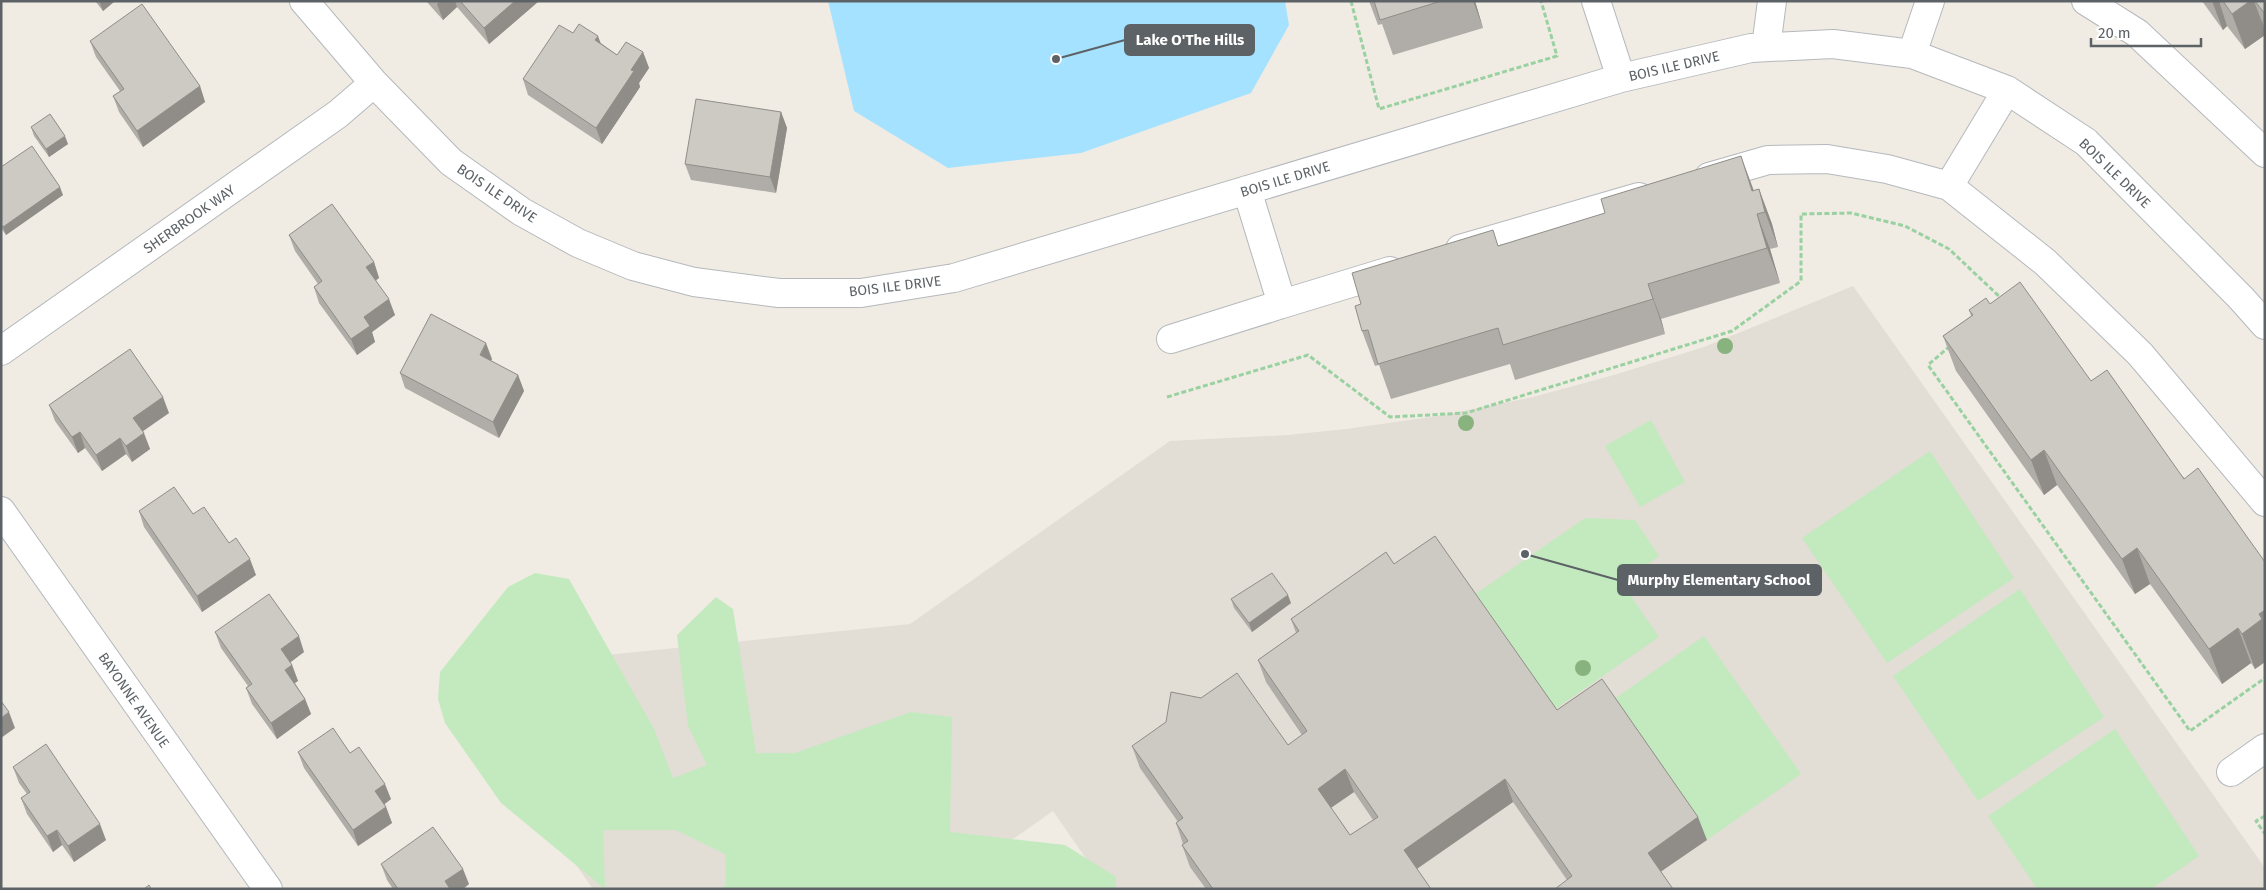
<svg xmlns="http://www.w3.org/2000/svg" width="2266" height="890" viewBox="0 0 2266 890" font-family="'Fira Sans',sans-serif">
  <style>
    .education { fill: #e2ddd5 }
    .green { fill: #c3eabe }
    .water { fill: #a5e2ff }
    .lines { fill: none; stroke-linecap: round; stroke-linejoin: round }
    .minor-casing { stroke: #b5b8bc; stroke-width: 30 }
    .path { stroke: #99d1a1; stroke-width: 3; stroke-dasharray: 5 2.5; stroke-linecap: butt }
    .minor { stroke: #fff; stroke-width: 28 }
    .tree { fill: #88b37f }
    .wall { fill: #b0ada8; fill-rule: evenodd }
    .shaded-wall { fill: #908d88 }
    .building { fill: #cdc9c3; stroke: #908d88; fill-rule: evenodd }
    .labels { text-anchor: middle; stroke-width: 4.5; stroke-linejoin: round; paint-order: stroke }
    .street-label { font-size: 14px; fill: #5c6266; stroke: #fff }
    .leader { fill: none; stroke: #5c6266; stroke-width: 2 }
    .callout-dot { fill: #5c6266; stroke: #fff; stroke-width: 2 }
    .callout { fill: #5c6266; stroke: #5c6266; stroke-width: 2 }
    .callout-label { font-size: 15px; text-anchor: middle; font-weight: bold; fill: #fff }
  </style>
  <rect width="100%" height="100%" fill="#f0ece4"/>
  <path class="education" d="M1853,286L2265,868V889H1107L1053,811L942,889H593L440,672L910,624L1170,441L1288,435L1346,429L1438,416L1533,397L1614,375L1704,347Z"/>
  <path class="green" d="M1651,420L1685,482L1640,507L1605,446Z
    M1930,451L2014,578L1887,663L1802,538Z
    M1585,518L1635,520L1659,556L1622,583L1659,637L1551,712L1471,597Z
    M535,573L569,579L654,729L673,778L707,765L688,726L677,635L716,597L733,609L756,753H795L911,712L952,717L950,832L1065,845L1116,877V889H721L726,885L725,854L676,830H603L605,889L501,803L445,723L438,699L440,672L508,587Z
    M2020,589L2104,717L1978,801L1893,676Z
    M1704,636L1801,774L1707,840L1610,702Z
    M2115,729L2199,856L2151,889H2037L1988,816Z"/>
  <path class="water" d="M828,1H1285L1289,25L1251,93L1081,153L948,168L854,111Z"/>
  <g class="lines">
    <defs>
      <path id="minor" d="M304,1L374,83L451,162L522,212L578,243L633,266L694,282L779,293H861L954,278L1621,78L1751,48L1833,44L1912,54L2007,90L2086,142L2241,298L2265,325
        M1596,1L1621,78
        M2086,1L2137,33L2265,153
        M1766,47L1772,1
        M1912,54L1930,1
        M1709,177L1768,160L1827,159L1887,169L1949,186L2045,262L2140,354L2265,502
        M1949,186L2007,90
        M1247,190L1282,304L1390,271
        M1460,249L1639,197
        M1171,339L1282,304
        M1,351L338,114L374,83
        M1,511L268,889
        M2231,772L2265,748"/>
    </defs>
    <use href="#minor" class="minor-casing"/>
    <path class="path" d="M1351,1L1379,109L1557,56L1541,1
      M1950,346L1928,365L2190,731L2265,678
      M1167,397L1308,355L1390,417L1466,413L1732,331L1801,281V214L1851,213L1905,226L1949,249L2002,299
      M2265,816L2256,821L2265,834"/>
    <use href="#minor" class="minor"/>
  </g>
  <g class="tree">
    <circle cx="1725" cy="346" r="8"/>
    <circle cx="1466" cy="423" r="8"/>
    <circle cx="1583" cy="668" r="8"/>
  </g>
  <path class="wall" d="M95,1H115L103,11Z
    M426,1H539L489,44L457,7L443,20Z
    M1369,1H1475L1483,28L1393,55L1382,24L1378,25Z
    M2202,1H2265V35L2245,49L2227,26L2223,30Z
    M573,33L601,43L617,55L643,52L649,68L639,83L640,87L602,144L528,95L523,79Z
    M90,41L200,86L205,102L143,147L119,112L113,96L120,91L96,57Z
    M781,112L787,128L776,193L691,180L685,164Z
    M31,127L68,144L49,157L34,136Z
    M1,167L63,195L6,235L1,228Z
    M1759,189L1772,224L1778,247L1770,249L1780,283L1661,319L1665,334L1515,380L1510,364L1391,399L1379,365L1375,366L1362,331L1361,304L1499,245L1754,191Z
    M289,235L374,262L379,278L376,280L395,315L372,332L375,342L357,355L319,303L314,287L318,284L295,251Z
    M1990,304L2091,381L2265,562V662L2255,669L2251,663L2222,684L2150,584L2135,594L2057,485L2044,495L1956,371L1943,336L1971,316L1969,310Z
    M492,359L491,361L518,375L524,391L499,438L405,388L400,373Z
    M49,405L169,413L142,431L150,449L132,462L126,454L102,471L85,448L78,453L55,421Z
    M139,511L229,543L256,575L202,612L144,527Z
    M1394,564L1557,710L1707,840L1567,880L1513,802L1417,869L1431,889H1206L1190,867L1182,845L1183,844L1176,823L1178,822L1140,768L1132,746L1288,745L1302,735L1266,682L1258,660L1296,633L1291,619ZM1354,792L1373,820L1350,835L1331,808Z
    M1231,599L1291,603L1252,632L1234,608Z
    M215,632L304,652L290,662L292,665L298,681L295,683L305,699L311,714L277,739L252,704L246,688L248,686L221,648Z
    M298,752L350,753L391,799L384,804L386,807L392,823L358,846L304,768Z
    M13,767L106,840L74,862L62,845L53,852L27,814L21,798L27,794L19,783Z
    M381,864L469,884L463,889H393L387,880Z"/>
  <path class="shaded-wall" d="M99,1H115L103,11Z
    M440,1H455L457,7L443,20L437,4Z
    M515,1H539L489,44L484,28Z
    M1473,1H1475L1483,28Z
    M2212,1H2219L2227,26L2223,30Z
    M2250,1H2254L2265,30V35L2245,49L2232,14Z
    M598,36L604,52L595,40Z
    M643,52L649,68L639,83L640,87L602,144L596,128L631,70Z
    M200,86L205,102L143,147L137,131Z
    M781,112L787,128L776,193L770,177Z
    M65,136L68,144L49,157L46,149Z
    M1741,156L1754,191H1752Z
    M60,187L63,195L6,235L3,227Z
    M1759,189L1772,224L1778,247L1765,212Z
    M1757,214L1770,249L1780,283L1767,248Z
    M374,262L379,278L372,283L366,267Z
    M1648,284L1661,319L1665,334L1653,299Z
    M389,299L395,315L372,332L375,342L357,355L351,339L364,317Z
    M486,343L492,359L486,371L480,355Z
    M518,375L524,391L499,438L493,422Z
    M163,397L169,413L139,434L133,418Z
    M80,432L85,448L78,453L72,437Z
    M144,433L150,449L132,462L126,446Z
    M120,438L126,454L102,471L96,455Z
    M2044,450L2057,485L2044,495L2031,460Z
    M2137,548L2150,584L2135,594L2122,559Z
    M250,559L256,575L202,612L197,596Z
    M1288,595L1291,603L1252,632L1249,623Z
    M2265,610V662L2255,669L2242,634L2259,614Z
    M2238,628L2251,663L2222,684L2209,649Z
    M299,636L304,652L287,665L281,649Z
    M292,665L298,681L291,685L285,670Z
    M305,699L311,714L277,739L271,723Z
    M9,712L15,728L1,738V718Z
    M1345,769L1354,792L1326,811L1318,789Z
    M1505,779L1513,802L1412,872L1404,850Z
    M385,784L391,799L381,807L375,791Z
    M386,807L392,823L358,846L353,830Z
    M1698,817L1707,840L1656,875L1648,853Z
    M100,824L106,840L74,862L68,846Z
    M57,830L62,845L53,852L47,836Z
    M463,869L469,884L463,889H448L445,881Z"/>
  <path class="building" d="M460,1H515L484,28Z
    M1374,1H1441L1380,20Z
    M2223,1H2250L2232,14Z
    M2255,1H2265V14Z
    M142,4L200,86L137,131L113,96L124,89L90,41Z
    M2265,20V26L2262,22Z
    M579,24L598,36L595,40L617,55L626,42L643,52L631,70L634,71L596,128L523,79L559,25L573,33Z
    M696,99L781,112L770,177L685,164Z
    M50,114L65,136L46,149L31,127Z
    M32,146L60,187L3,227L1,224V167Z
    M1741,156L1752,191L1759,189L1765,212L1757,214L1767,248L1648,284L1653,299L1503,345L1498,328L1378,364L1368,330L1362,331L1355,306L1361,304L1352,273L1493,230L1498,246L1605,213L1601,199Z
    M332,204L374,262L366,267L389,299L364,317L370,326L351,339L314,287L322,281L289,235Z
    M2020,282L2091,381L2107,370L2184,479L2198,468L2265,562V610L2259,614L2262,619L2242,634L2238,628L2209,649L2137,548L2122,559L2044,450L2031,460L1943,336L1973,315L1969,310L1986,298L1990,304Z
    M431,314L486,343L480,355L518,375L493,422L400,373Z
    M130,349L163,397L133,418L144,433L126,446L120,438L96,455L80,432L72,437L49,405Z
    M174,487L193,514L204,507L229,543L236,538L250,559L197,596L139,511Z
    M1435,536L1557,710L1602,679L1698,817L1648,853L1673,889H1555L1572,876L1505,779L1404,850L1431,889H1213L1182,845L1188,841L1176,823L1183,818L1132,746L1166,722L1171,692L1201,698L1237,673L1288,745L1307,731L1258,660L1299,631L1291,619L1386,552L1394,564ZM1345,769L1378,817L1350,835L1318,789Z
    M1272,573L1288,595L1249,623L1231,599Z
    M269,594L299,636L281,649L292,665L285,670L305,699L271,723L246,688L252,684L215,632Z
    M1,701L9,712L1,718Z
    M333,728L350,753L359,747L385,784L375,791L386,807L353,830L298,752Z
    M46,744L100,824L68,846L57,830L47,836L21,798L30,792L13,767Z
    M433,827L463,869L445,881L450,889H398L381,864Z
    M149,885L151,889H144Z"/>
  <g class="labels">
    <g class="street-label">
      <text transform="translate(1674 66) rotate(-13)" y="5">BOIS ILE DRIVE</text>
      <text transform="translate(2115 173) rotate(44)" y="5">BOIS ILE DRIVE</text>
      <text transform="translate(1285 179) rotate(-17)" y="5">BOIS ILE DRIVE</text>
      <text transform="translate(497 193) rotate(34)" y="5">BOIS ILE DRIVE</text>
      <text transform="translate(189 219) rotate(-35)" y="5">SHERBROOK WAY</text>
      <text transform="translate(895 286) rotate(-7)" y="5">BOIS ILE DRIVE</text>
      <text transform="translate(134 700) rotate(55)" y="5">BAYONNE AVENUE</text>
    </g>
  </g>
  <path class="leader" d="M1056 59L1125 40M1525 554L1618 580"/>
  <g class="callout-dot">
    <circle cx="1056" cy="59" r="5"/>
    <circle cx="1525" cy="554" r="5"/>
  </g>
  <g class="callout">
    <rect x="1125" y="25" width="129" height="30" rx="5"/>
    <rect x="1618" y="565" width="203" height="30" rx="5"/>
  </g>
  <g class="callout-label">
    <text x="1190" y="45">Lake O'The Hills</text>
    <text x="1719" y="585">Murphy Elementary School</text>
  </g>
  <rect width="2266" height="890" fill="none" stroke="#5c6266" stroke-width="5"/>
  <path d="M2091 38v8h110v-8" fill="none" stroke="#5c6266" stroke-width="2.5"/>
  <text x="2098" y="38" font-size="15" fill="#5c6266" stroke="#ffffff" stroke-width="4" paint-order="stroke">20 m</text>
</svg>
